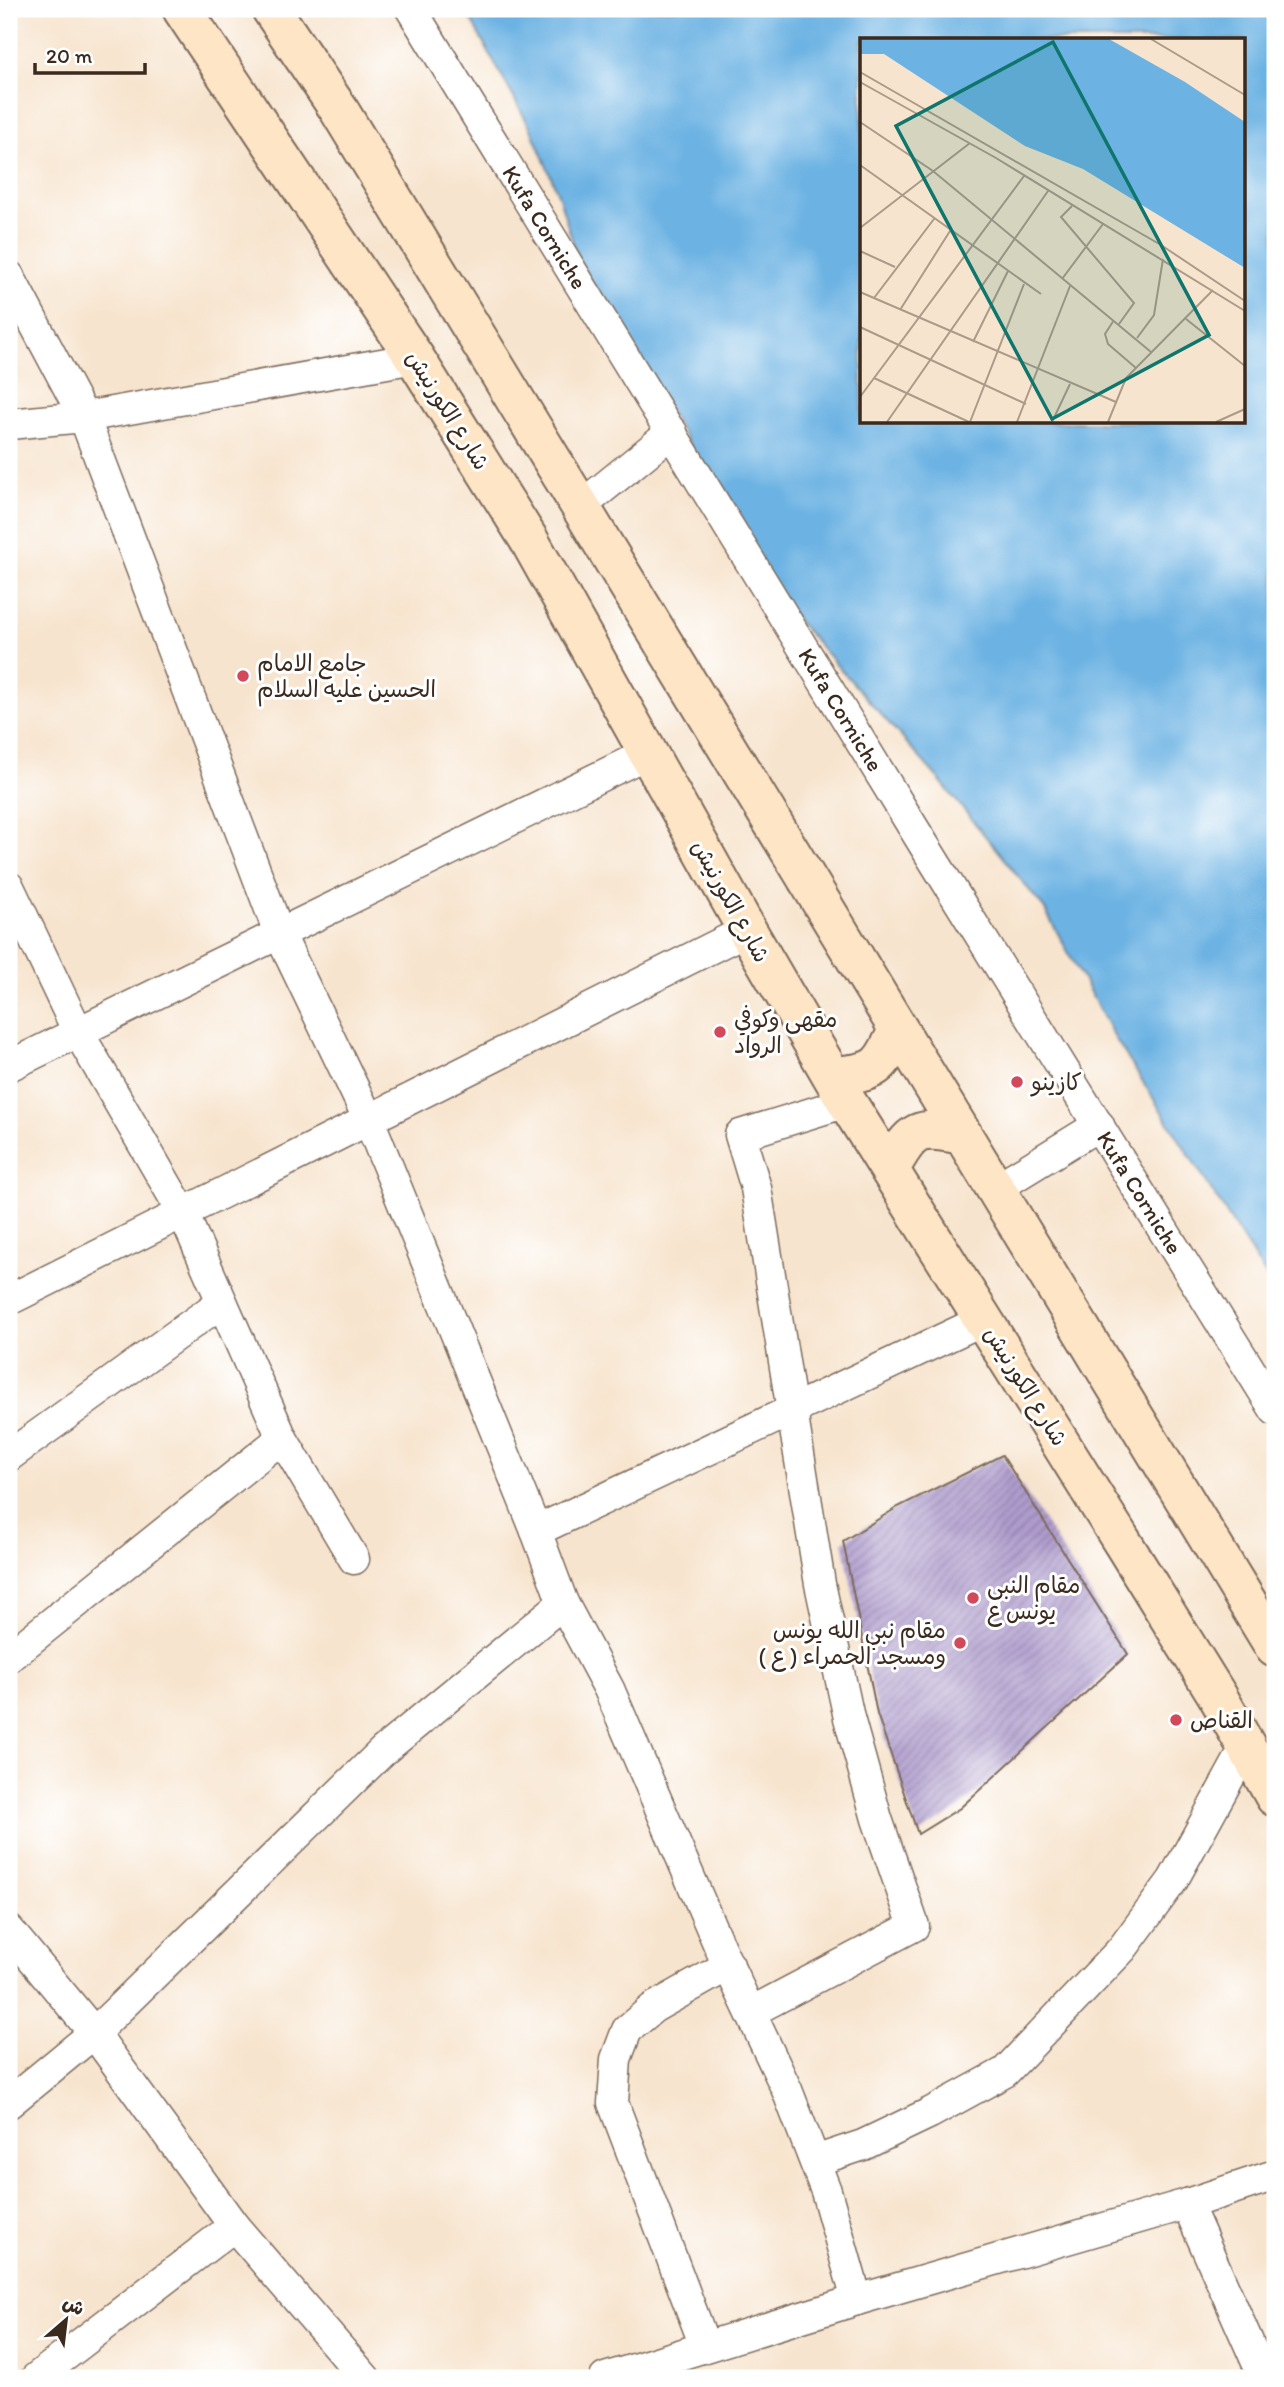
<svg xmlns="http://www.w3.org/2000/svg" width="1284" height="2387" viewBox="0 0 1284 2387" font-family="Itim,'Playpen Sans Arabic',sans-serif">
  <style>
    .water { fill: #6cb2e3; stroke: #546e80; stroke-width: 2; fill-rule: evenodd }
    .building { fill: url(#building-hatch) }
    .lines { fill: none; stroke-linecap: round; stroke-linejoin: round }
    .street-casing { stroke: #7d6b5c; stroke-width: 33 }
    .secondary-casing { stroke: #7d6b5c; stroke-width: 42 }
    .street { stroke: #fff; stroke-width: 30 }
    .secondary { stroke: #fde5c5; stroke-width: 38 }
    .poi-dot { fill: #d1495b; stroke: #fff; stroke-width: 2.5 }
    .labels { text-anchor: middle; stroke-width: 6; stroke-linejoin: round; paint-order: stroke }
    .street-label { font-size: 23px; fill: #3b2a1e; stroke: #fff }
    .poi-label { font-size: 23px; fill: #3b2a1e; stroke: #fff; text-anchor: start }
    .inset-road { fill: none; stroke: #ac9a88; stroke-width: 2 }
    .view { fill: #0f766e; fill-opacity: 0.15; stroke: #0f766e; stroke-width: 3.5 }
    .inset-edge { fill: none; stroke: #3b2a1e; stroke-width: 3.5 }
  </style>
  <defs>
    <pattern id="building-hatch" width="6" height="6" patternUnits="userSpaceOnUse" patternTransform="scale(1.75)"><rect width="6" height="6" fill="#af9cce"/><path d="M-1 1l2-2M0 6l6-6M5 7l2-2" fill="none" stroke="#907fa7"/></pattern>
  </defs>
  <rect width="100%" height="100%" fill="#fff"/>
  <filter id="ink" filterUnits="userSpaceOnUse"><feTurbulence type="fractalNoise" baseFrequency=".0143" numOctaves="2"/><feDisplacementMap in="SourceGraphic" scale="14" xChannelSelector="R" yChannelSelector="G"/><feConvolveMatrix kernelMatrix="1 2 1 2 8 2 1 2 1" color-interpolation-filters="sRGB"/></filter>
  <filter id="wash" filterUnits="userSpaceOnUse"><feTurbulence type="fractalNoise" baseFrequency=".00686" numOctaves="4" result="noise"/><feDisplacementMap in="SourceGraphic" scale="28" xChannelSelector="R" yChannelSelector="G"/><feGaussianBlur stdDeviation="1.57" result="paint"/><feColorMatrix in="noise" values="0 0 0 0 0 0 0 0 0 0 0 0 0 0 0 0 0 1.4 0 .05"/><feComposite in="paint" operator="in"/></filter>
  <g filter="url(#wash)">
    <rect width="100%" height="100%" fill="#f7e4ce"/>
    <path class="water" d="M465,9H1275V1290L1115,1038L1044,908L938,778L791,614L578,259L557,191L531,129ZM862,40H1244V422H862Z"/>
    <g id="blocks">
      <path class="building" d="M1002,1455L1128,1654L960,1808L918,1834L877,1714L843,1541L898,1507Z"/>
    </g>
  </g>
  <g filter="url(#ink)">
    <use href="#blocks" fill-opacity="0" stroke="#7d6b5c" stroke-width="2"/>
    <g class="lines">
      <defs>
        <g id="street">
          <path id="s1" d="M411,9L924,845L1275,1410"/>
          <path d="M9,276L84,417L279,933L369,1120L536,1531L563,1603L609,1689L720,1948L787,2090L826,2191L857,2300"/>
          <path d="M9,424L84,417L415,358"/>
          <path d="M580,507L672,432"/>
          <path d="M9,887L78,1032L183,1213L282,1438L354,1559"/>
          <path d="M9,1066L648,753"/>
          <path d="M995,1189L1099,1125"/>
          <path d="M9,1300L747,930"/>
          <path d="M9,1456L222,1302"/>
          <path d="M536,1531L985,1319"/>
          <path d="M9,1657L282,1438"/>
          <path d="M9,1930L94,2033L234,2226L365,2378"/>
          <path d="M751,2012L914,1926L877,1819L849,1718L820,1584L756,1188L740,1135L847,1102"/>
          <path d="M9,2103L94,2033L384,1750L563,1603"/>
          <path d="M815,2161L863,2145L930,2113L1005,2072L1122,1949L1173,1880L1246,1747"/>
          <path d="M1187,2204L1264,2378"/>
          <path d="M705,2346L613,2103L616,2059L627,2030L653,2008L729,1965"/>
          <path d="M36,2378L234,2226"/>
          <path d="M605,2378L857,2300L1187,2204L1275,2175"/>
        </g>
        <path id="secondary" d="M182,9L415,358L529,540L747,930L847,1102L1126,1548L1217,1695L1275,1797
          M271,9L339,110L1275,1648
          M832,1076C876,1073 881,1069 898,1029
          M890,1169C913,1128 917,1126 963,1135"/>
      </defs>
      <use href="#street" class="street-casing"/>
      <use href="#secondary" class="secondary-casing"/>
      <use href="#street" class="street"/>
      <use href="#secondary" class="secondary"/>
    </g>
  </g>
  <g class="poi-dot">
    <circle cx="243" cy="676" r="7"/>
    <circle cx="720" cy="1032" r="7"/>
    <circle cx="1017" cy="1082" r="7"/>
    <circle cx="973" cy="1598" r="7"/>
    <circle cx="960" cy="1643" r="7"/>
    <circle cx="1176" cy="1720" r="7"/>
  </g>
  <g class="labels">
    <g class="street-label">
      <text dy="8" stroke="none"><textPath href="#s1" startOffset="256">Kufa Corniche</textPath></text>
      <text transform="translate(448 410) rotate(58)" y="8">شارع الكورنيش</text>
      <text dy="8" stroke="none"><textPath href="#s1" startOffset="822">Kufa Corniche</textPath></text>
      <text transform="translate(731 901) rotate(61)" y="8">شارع الكورنيش</text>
      <text dy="8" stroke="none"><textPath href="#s1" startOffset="1390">Kufa Corniche</textPath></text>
      <text transform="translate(1026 1386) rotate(58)" y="8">شارع الكورنيش</text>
    </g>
    <g class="poi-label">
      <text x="257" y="671">جامع الامام<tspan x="257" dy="26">الحسين عليه السلام</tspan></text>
      <text x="734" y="1027">مقهى وكوفي<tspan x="734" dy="26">الرواد</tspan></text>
      <text x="1031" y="1090">كازينو</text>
      <text x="987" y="1593">مقام النبي<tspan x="987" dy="26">يونس ع</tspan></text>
      <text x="946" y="1638" text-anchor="end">مقام نبي الله يونس<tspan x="946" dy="26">( ع ) ومسجد الحمراء</tspan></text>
      <text x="1190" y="1728">القناص</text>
    </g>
  </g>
  <g transform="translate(860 38)">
    <rect width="385" height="385" fill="#f7e4ce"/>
    <path d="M0,1H249L325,44L385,84V230L223,131L165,108L24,16H1Z" fill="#6cb2e3"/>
    <path class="inset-road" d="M291,1L385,57M0,34L301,207L385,263M0,44L136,120L385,273M0,84L73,133L291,314M0,127L181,256M212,168L201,179L274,265L259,286M0,190L110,105M0,213L35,229M202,241L243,186M0,254L256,364M14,260L74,181M40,272L90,193M326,281L385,328M254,282L245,296L248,306L276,330M0,289L166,366M277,300L294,277L303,221M113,304L148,233M14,340L109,384M0,359L164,138M27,384L188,153M110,384L164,246M157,384L210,248M192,384L210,346M248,384L266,340L353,252M356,384L385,371"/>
    <path class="view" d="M193,4L349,297L192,381L36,88Z"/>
    <rect width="385" height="385" class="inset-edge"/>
  </g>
  <rect width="1284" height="2387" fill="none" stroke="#fff" stroke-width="35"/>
  <g transform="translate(66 2320) rotate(28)" stroke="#ffffff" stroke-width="5" paint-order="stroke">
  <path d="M0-5L12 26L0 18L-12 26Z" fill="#3b2a1e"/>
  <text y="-10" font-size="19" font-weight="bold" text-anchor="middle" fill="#3b2a1e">ش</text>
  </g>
  <path d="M35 63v10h110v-10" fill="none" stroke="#3b2a1e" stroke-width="3.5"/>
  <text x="46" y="63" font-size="21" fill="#3b2a1e" stroke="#ffffff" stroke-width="5" paint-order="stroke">20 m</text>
</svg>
